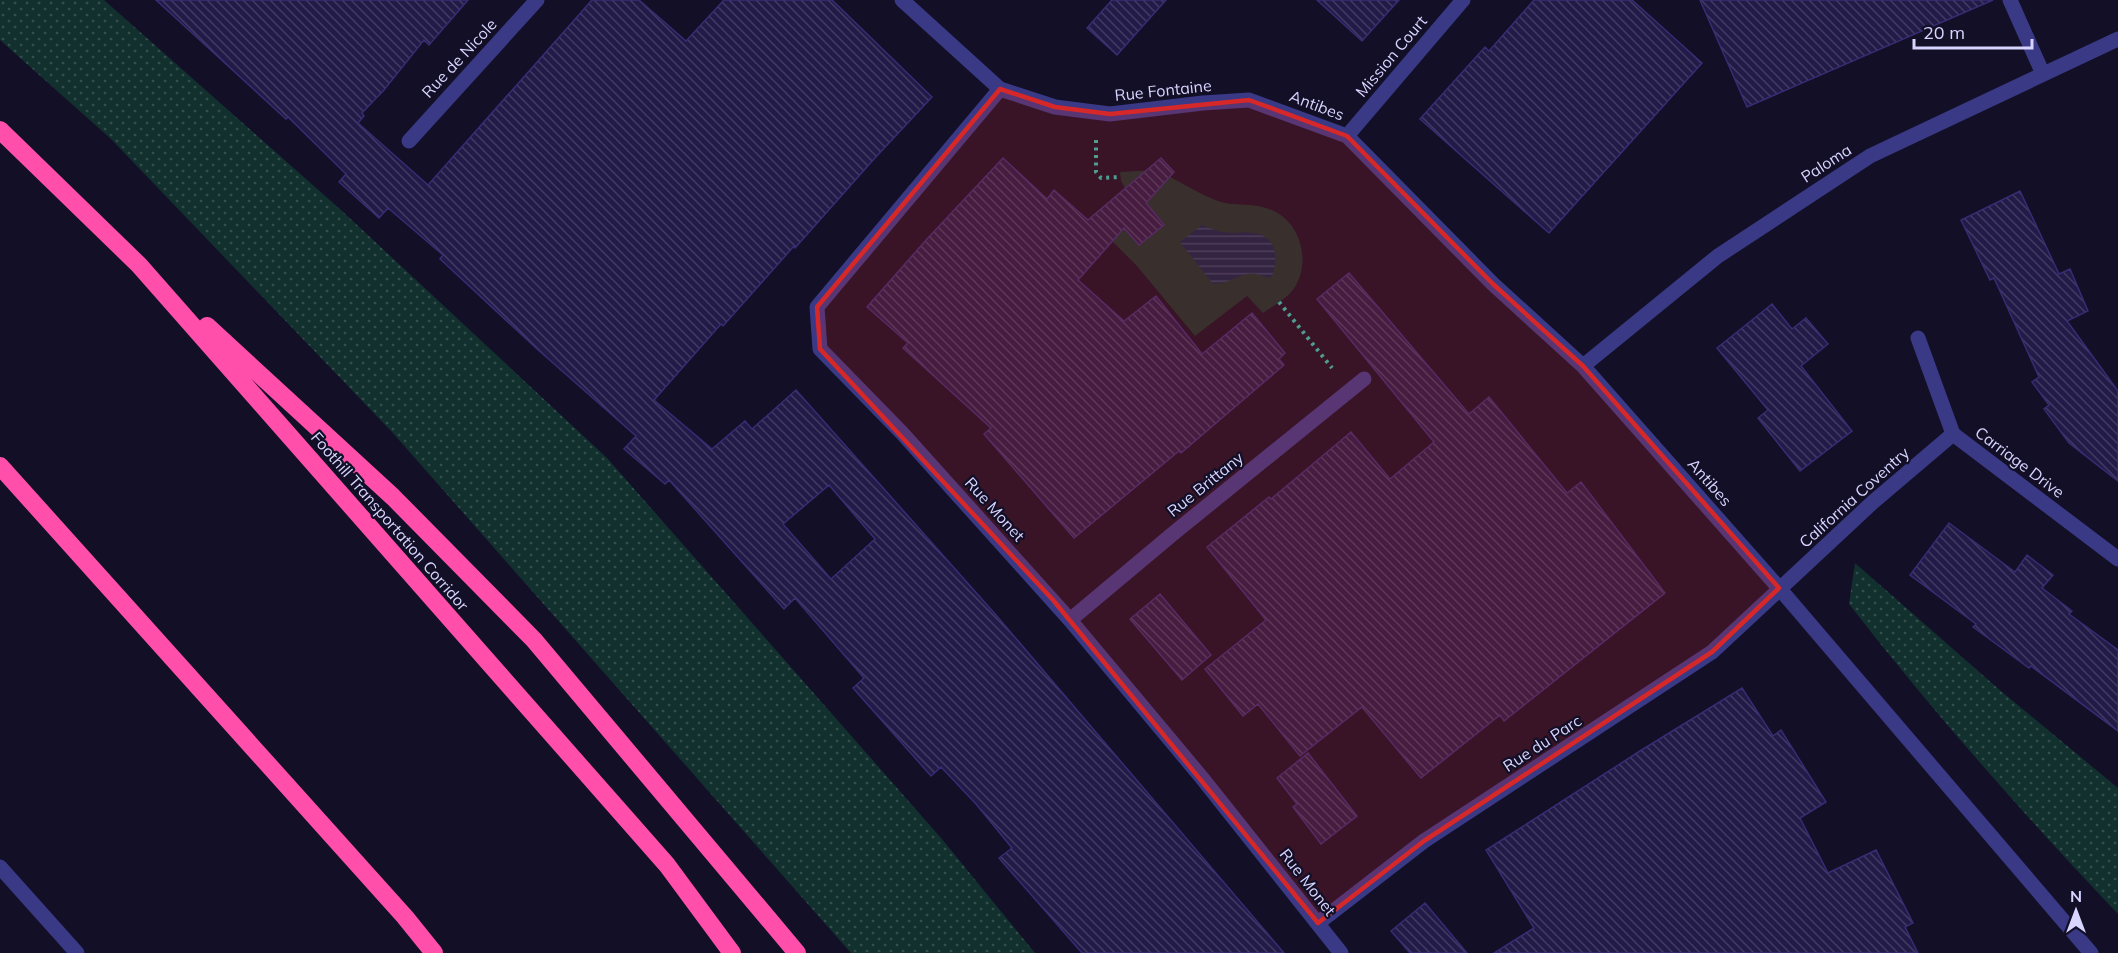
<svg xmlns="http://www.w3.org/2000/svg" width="2118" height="953" viewBox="0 0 2118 953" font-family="Mulish,sans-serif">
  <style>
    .grass { fill: url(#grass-dots) }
    .pitch { fill: #12312e }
    .water { fill: url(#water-rules) }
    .building { fill: url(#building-back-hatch); stroke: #382c74; stroke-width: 1.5; fill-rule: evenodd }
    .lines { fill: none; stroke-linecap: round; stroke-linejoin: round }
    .path { stroke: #2dbaac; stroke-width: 4; stroke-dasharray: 3 4.5; stroke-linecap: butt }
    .minor { stroke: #393986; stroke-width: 15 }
    .highway { stroke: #ff4faa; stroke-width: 18 }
    .marked { fill: #d62828; fill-opacity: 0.2; stroke: #d62828; stroke-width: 4.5; stroke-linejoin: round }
    .labels { text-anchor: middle; stroke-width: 4.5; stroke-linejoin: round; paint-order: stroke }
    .street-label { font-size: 16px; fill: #d7d4ff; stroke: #120f26 }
  </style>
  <defs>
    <pattern id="grass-dots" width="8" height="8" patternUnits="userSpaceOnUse" patternTransform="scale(1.5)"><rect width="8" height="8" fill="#12312e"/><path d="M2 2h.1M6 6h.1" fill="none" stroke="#344e4d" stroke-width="1.8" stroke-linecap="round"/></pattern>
    <pattern id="water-rules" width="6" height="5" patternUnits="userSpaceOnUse" patternTransform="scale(1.5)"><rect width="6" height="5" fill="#0b2449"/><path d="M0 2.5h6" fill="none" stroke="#2e4364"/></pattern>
    <pattern id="building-back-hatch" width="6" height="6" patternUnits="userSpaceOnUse" patternTransform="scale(1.5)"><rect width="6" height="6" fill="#221b48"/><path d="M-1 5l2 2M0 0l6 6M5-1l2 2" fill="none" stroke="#413b63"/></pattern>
  </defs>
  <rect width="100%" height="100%" fill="#120f26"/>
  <path class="grass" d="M0,0H104L341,210L607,458L941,838L1035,953H851L392,432L111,139L0,40Z
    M1855,563L2002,692L2118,788V914C2024,815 1933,712 1849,604Z"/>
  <path class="pitch" d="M1155,170C1178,179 1197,194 1221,202C1236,206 1252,203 1266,208C1299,217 1312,259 1295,287C1288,298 1273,306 1263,313L1247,296L1195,336L1137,266L1089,218L1125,188L1121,181L1120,172Z"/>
  <path class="water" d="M1202,225C1211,229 1220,232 1230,233C1237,233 1246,232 1253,233C1276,235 1279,258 1272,276L1268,278C1242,266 1238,283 1213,284L1180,242Z"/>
  <path class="building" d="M156,0H468L429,45L424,40L384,90L362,113L364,116L358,123L428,185L592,0H639L686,41L724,0H832L932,97L874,159L795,248L794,246L723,326L721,324L654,400L712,449L745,421L752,429L796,390L996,615L1284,953H1082L999,858L1012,848L976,804L941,767L931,776L853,688L864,678L795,598L784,609L669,480L665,484L624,449L636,436L536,348L440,259L443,255L388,208L379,218L339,182L346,174L288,117L286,119ZM829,485L875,539L831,579L783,524Z
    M1112,0H1166L1117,55L1087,28Z
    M1317,0H1399L1362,41Z
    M1534,0H1632L1702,63L1549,233L1420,119L1485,47L1489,51Z
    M1700,0H1993L1747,107Z
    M1003,158L1047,199L1054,190L1088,220L1161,158L1174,172L1146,203L1164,225L1139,245L1124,228L1078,280L1124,321L1156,296L1202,354L1252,313L1285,353L1279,359L1284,365L1181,453L1179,451L1074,538L984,434L991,428L903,348L908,343L867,307L927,239Z
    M2020,191L2059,274L2070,269L2088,311L2067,321L2118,391V481L2069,443L2044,409L2049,405L2032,382L2039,377L1994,278L1990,280L1961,220Z
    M1349,273L1469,414L1489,397L1567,493L1581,482L1665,593L1504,721L1500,715L1421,778L1362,707L1300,756L1258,704L1243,716L1205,669L1266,620L1207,547L1269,497L1271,499L1351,432L1390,479L1434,442L1317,299Z
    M1772,304L1792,329L1806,318L1828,344L1801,366L1852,431L1800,471L1758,418L1768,410L1717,348Z
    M1949,523L2015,572L2027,555L2053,575L2042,588L2072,611L2069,614L2118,650V731L2031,666L2029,668L1973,627L1976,624L1910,575Z
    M1160,594L1211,655L1182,680L1130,619Z
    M1742,688L1773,736L1781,730L1826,802L1800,818L1828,873L1876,850L1913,923L1905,927L1918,953H1494L1534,928L1486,850L1640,751Z
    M1308,753L1357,816L1321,844L1293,807L1297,804L1277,778Z
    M1425,903L1467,953H1410L1391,931Z"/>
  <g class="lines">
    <path class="path" d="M1096,140V172L1101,178L1120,177
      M1279,302L1332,368"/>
    <path class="minor" d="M902,0L1000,89L1055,107L1110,114L1203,103L1249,100L1347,136L1493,284L1583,366L1779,588L2091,953
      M2010,0L2043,74
      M1000,89L817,307L820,349L902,433L1070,620L1202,778L1341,953
      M1347,136L1463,0
      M409,141L537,0
      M1918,338L1953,434L2118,559
      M1583,366L1718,256L1870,156L2118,39
      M1070,620L1175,532L1364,379
      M0,867L77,953
      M1318,923L1424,841L1712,652L1873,502L1953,434"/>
    <path class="highway" d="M0,130L139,265L667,865L732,953
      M207,326L393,497L534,640L797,953
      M0,466L405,917L434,953"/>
  </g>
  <path class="marked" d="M1000,89L1055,107L1110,114L1249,100L1347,136L1493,284L1583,366L1779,588L1712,652L1424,841L1318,923L1053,600L820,349L817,307Z"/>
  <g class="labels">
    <g class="street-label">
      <text transform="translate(1391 56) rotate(-50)" y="6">Mission Court</text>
      <text transform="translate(459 58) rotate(-47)" y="6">Rue de Nicole</text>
      <text transform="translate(1163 90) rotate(-6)" y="6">Rue Fontaine</text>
      <text transform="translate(1317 105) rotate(21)" y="6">Antibes</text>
      <text transform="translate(1826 163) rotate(-33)" y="6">Paloma</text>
      <text transform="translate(2020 462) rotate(37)" y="6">Carriage Drive</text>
      <text transform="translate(1710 482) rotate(49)" y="6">Antibes</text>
      <text transform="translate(1205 484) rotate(-39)" y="6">Rue Brittany</text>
      <text transform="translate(1854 497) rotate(-42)" y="6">California Coventry</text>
      <text transform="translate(995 509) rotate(48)" y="6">Rue Monet</text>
      <text transform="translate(390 521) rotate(49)" y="6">Foothill Transportation Corridor</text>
      <text transform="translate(1542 743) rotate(-33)" y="6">Rue du Parc</text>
      <text transform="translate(1308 882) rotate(52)" y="6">Rue Monet</text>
    </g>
  </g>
  <g transform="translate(2076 911)" stroke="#120f26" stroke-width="4.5" paint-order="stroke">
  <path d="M0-4.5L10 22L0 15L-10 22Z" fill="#d7d4ff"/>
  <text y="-9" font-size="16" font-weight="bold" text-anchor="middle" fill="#d7d4ff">N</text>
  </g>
  <path d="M1914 39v9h118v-9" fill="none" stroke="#d7d4ff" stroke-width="3"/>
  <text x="1923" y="39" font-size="18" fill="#d7d4ff" stroke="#120f26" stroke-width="4.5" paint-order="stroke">20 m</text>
</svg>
